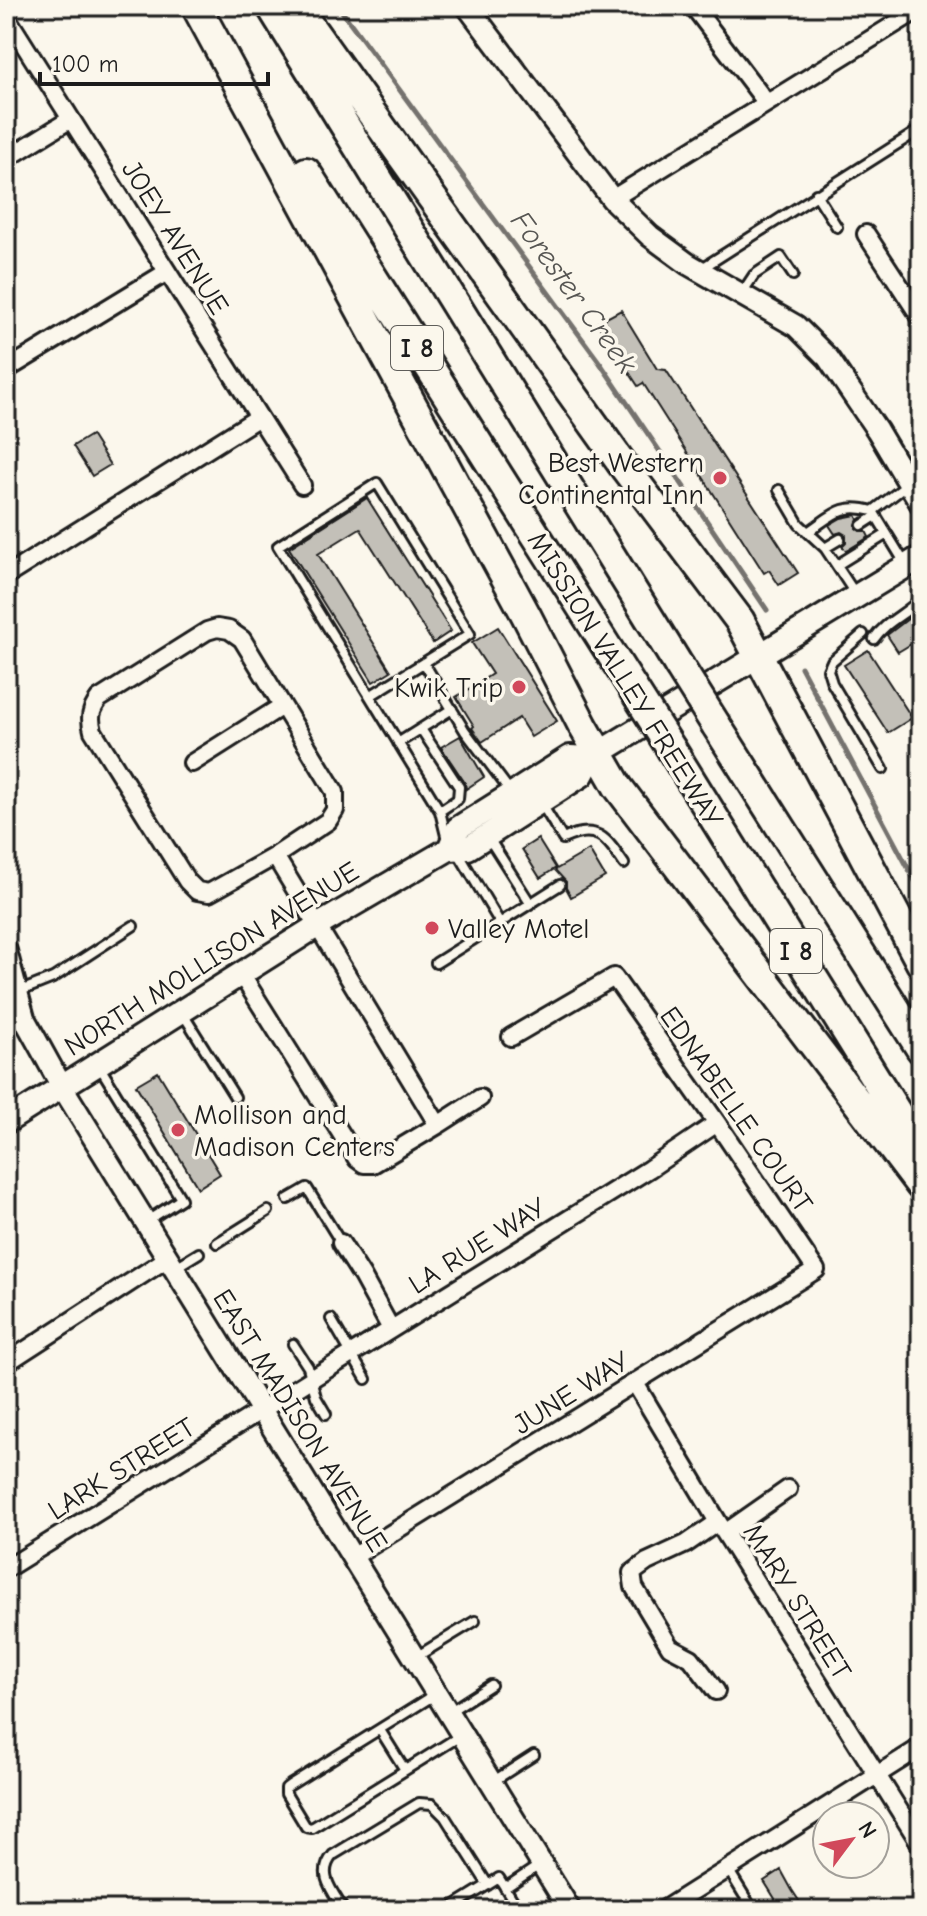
<svg xmlns="http://www.w3.org/2000/svg" width="927" height="1916" viewBox="0 0 927 1916" font-family="'Comic Neue',sans-serif">
  <style>
    .lines { fill: none; stroke-linecap: round; stroke-linejoin: round }
    .stream { stroke: #74726e; stroke-width: 5 }
    .building { fill: #c3c0b8; stroke: #1c1c1c; stroke-width: 2 }
    .service-casing { stroke: #1c1c1c; stroke-width: 14 }
    .minor-casing { stroke: #1c1c1c; stroke-width: 22 }
    .tertiary-casing { stroke: #1c1c1c; stroke-width: 26 }
    .secondary-casing { stroke: #1c1c1c; stroke-width: 28 }
    .motorway-casing { stroke: #1c1c1c; stroke-width: 34 }
    .service { stroke: #fbf7ec; stroke-width: 8 }
    .minor { stroke: #fbf7ec; stroke-width: 16 }
    .tertiary { stroke: #fbf7ec; stroke-width: 20 }
    .secondary { stroke: #fbf7ec; stroke-width: 22 }
    .motorway { stroke: #fbf7ec; stroke-width: 28 }
    .motorway-bridge-casing { stroke: #1c1c1c; stroke-width: 34; stroke-linecap: butt }
    .motorway-bridge { stroke: #fbf7ec; stroke-width: 28 }
    .poi-dot { fill: #d1495b; stroke: #fbf7ec; stroke-width: 3 }
    .labels { text-anchor: middle; stroke-width: 7; stroke-linejoin: round; paint-order: stroke }
    .shield { fill: #fbf7ec; stroke: #5f5e5a; stroke-width: 2 }
    .shield-label { font-size: 26px; font-weight: bold; fill: #1c1c1c }
    .street-label { font-size: 28px; fill: #1c1c1c; stroke: #fbf7ec }
    .poi-label { font-size: 28px; fill: #1c1c1c; stroke: #fbf7ec; text-anchor: end }
    .water-label { font-size: 30px; font-style: italic; fill: #575653; stroke: #fbf7ec }
  </style>
  <rect width="100%" height="100%" fill="#fbf7ec"/>
  <filter id="ink" filterUnits="userSpaceOnUse"><feTurbulence type="fractalNoise" baseFrequency=".0125" numOctaves="2"/><feDisplacementMap in="SourceGraphic" scale="16" xChannelSelector="R" yChannelSelector="G"/><feConvolveMatrix kernelMatrix="1 2 1 2 8 2 1 2 1" color-interpolation-filters="sRGB"/></filter>
  <g filter="url(#ink)">
    <g class="lines">
      <path class="stream" d="M338,6L600,363L767,610
        M801,667L921,892"/>
    </g>
    <path class="building" d="M621,310L657,369L666,370L798,573L779,585L769,570L764,573L643,383L638,386L597,323Z
      M91,435L110,465L92,476L73,446Z
      M367,498L451,631L433,643L360,528L318,554L391,671L373,682L289,548Z
      M856,515L858,519L856,528L860,531H866L869,537L846,551L842,546L846,542V535L841,532L835,534L829,525L841,518Z
      M921,609V638L898,652L887,635Z
      M498,627L557,721L531,737L519,718L482,742L472,728L474,726L456,697L492,674L472,643Z
      M868,650L912,718L888,733L844,665Z
      M460,736L484,777L466,789L465,783L441,747Z
      M538,839L556,868L540,878L522,849Z
      M589,850L605,877L571,897L566,888V882L555,870Z
      M158,1072L220,1174L198,1188L136,1085Z
      M781,1870L792,1890L805,1910H782L764,1881Z"/>
    <g class="lines">
      <defs>
        <path id="service" d="M816,194L837,227
          M699,270L921,129
          M742,293L754,275L781,257L793,275
          M779,490L799,524L825,548L856,595
          M862,525L876,516
          M808,532C833,515 842,502 873,511
          M825,548L840,539
          M837,565L887,534
          M906,565L873,511L907,485
          M863,634L832,661L828,670L832,683L883,769
          M874,639C886,621 907,614 921,598
          M424,663L465,731L510,791
          M370,696L470,634L377,483L278,546L440,811L447,840
          M421,729L459,787L458,799L440,811
          M398,743L452,709
          M541,803L563,839C596,823 606,837 624,864
          M488,837L530,903
          M457,851L500,923
          M436,963L560,885
          M18,992L53,978L133,926
          M183,1014L235,1097
          M98,1064L181,1199L147,1221
          M288,1199L307,1188L341,1243
          M217,1243L268,1211
          M176,1267L199,1253
          M331,1319L366,1379
          M293,1344L308,1367L316,1397L326,1414
          M416,1657L475,1621
          M436,1694L290,1785L286,1788V1794L306,1827L312,1828L460,1736
          M449,1712L491,1685
          M380,1730L405,1770
          M492,1782L534,1755
          M728,1869L753,1910
          M505,1888L541,1864
          M344,1910C333,1892 316,1874 333,1855L419,1803L432,1804L445,1817L488,1885
          M447,1910L499,1878L519,1910"/>
        <path id="minor" d="M693,6L766,102
          M6,16L302,485
          M6,159L71,119
          M612,199L921,8
          M866,234L921,318
          M6,370L167,272
          M6,576L259,417
          M217,628L229,630L242,639L335,792V810L328,821L275,856L209,893L197,891L187,881L93,731C89,717 91,710 99,699L207,631Z
          M192,763L282,706
          M241,974L357,1159L364,1164H373L438,1125L275,856
          M438,1125L480,1098
          M341,1243L362,1276L391,1329
          M6,1363L168,1258
          M635,1383L718,1522L921,1845
          M725,1533L788,1489
          M353,1557L816,1270L717,1123L614,977L511,1037
          M6,1569L649,1169L717,1123
          M716,1691L691,1658L670,1647L634,1587L632,1573L647,1562L686,1544L718,1522
          M663,1910L921,1747"/>
        <path id="tertiary" d="M467,6L612,199L650,236L688,264L796,326L828,358L877,430L921,504
          M6,951L24,1018L61,1085L570,1910"/>
        <path id="secondary" d="M599,753L921,557
          M6,1122L317,926L449,849L468,848L582,775L591,758L570,757L512,794L458,828L449,849"/>
        <path id="motorway" d="M196,6L526,615L583,726L618,787L921,1186
          M271,6L679,666
          M295,6L625,468L740,621L921,963
          M306,172L634,690
          M716,725L921,1049
          M672,750L921,1152"/>
      </defs>
      <use href="#service" class="service-casing"/>
      <use href="#minor" class="minor-casing"/>
      <use href="#tertiary" class="tertiary-casing"/>
      <use href="#secondary" class="secondary-casing"/>
      <use href="#motorway" class="motorway-casing"/>
      <use href="#service" class="service"/>
      <use href="#minor" class="minor"/>
      <use href="#tertiary" class="tertiary"/>
      <use href="#secondary" class="secondary"/>
      <use href="#motorway" class="motorway"/>
      <defs>
        <path id="motorway-bridge" d="M679,666L716,725
          M634,690L672,750"/>
      </defs>
      <use href="#motorway-bridge" class="motorway-bridge-casing"/>
      <use href="#motorway-bridge" class="motorway-bridge"/>
    </g>
  </g>
  <g class="poi-dot">
    <circle cx="720" cy="478" r="8"/>
    <circle cx="519" cy="687" r="8"/>
    <circle cx="432" cy="928" r="8"/>
    <circle cx="178" cy="1130" r="8"/>
  </g>
  <g class="labels">
    <g class="shield">
      <rect x="391" y="326" width="52" height="44" rx="6"/>
      <rect x="770" y="929" width="52" height="44" rx="6"/>
    </g>
    <g class="shield-label">
      <text x="417" y="357">I 8</text>
      <text x="796" y="960">I 8</text>
    </g>
    <g class="street-label">
      <text transform="translate(176 237) rotate(58)" y="10">JOEY AVENUE</text>
      <text transform="translate(626 679) rotate(58)" y="10">MISSION VALLEY FREEWAY</text>
      <text transform="translate(211 958) rotate(-32)" y="10">NORTH MOLLISON AVENUE</text>
      <text transform="translate(737 1109) rotate(55)" y="10">EDNABELLE COURT</text>
      <text transform="translate(477 1245) rotate(-32)" y="10">LA RUE WAY</text>
      <text transform="translate(571 1392) rotate(-32)" y="10">JUNE WAY</text>
      <text transform="translate(301 1420) rotate(58)" y="10">EAST MADISON AVENUE</text>
      <text transform="translate(121 1468) rotate(-32)" y="10">LARK STREET</text>
      <text transform="translate(798 1601) rotate(58)" y="10">MARY STREET</text>
    </g>
    <g class="poi-label">
      <text x="704" y="472">Best Western<tspan x="704" dy="32">Continental Inn</tspan></text>
      <text x="503" y="697">Kwik Trip</text>
      <text x="448" y="938" text-anchor="start">Valley Motel</text>
      <text x="194" y="1124" text-anchor="start">Mollison and<tspan x="194" dy="32">Madison Centers</tspan></text>
    </g>
    <g class="water-label">
      <text transform="translate(574 292) rotate(54)" y="10">Forester Creek</text>
    </g>
  </g>
  <rect width="927" height="1916" fill="none" stroke="#fbf7ec" stroke-width="32"/>
  <rect x="16" y="16" width="895" height="1884" fill="none" stroke="#1c1c1c" stroke-width="3" filter="url(#ink)"/>
  <g transform="translate(851 1840) rotate(58)"><circle r="38" fill="#fbf7ec" stroke="#a29f99" stroke-width="2"/>
  <path d="M0-6L14 30L0 20L-14 30Z" fill="#d1495b"/>
  <text y="-12" font-size="22" font-weight="bold" text-anchor="middle" fill="#1c1c1c">N</text>
  </g>
  <path d="M40 72v12h228v-12" fill="none" stroke="#1c1c1c" stroke-width="4"/>
  <text x="52" y="72" font-size="24" fill="#1c1c1c" stroke="#fbf7ec" stroke-width="6" paint-order="stroke">100 m</text>
</svg>
